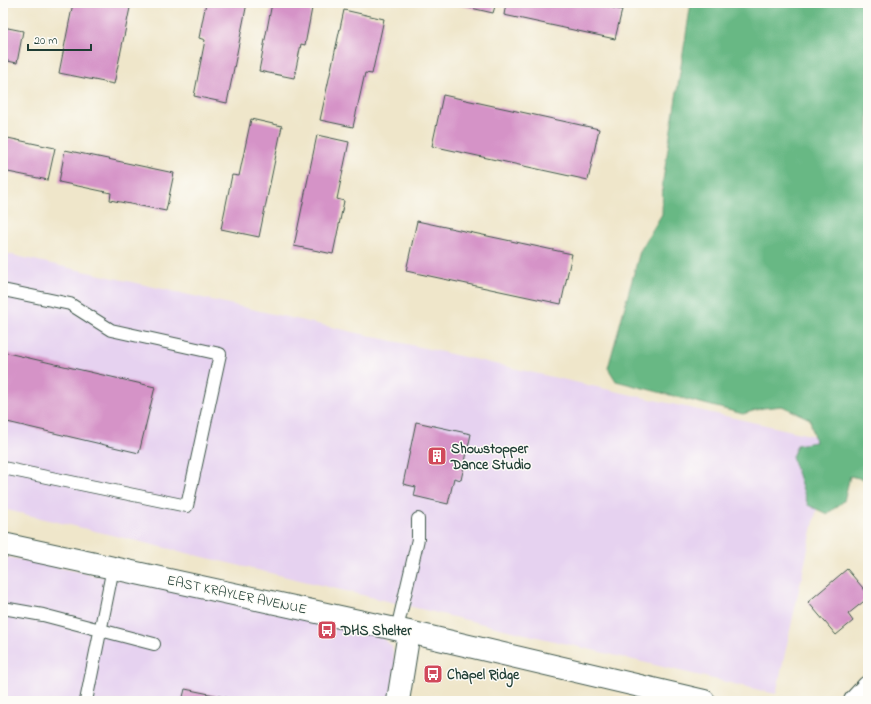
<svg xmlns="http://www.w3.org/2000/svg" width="871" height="704" viewBox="0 0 871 704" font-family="'Indie Flower',sans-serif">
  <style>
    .built { fill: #e6d2f0 }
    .forest { fill: #68b884; stroke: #447a5c }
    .building { fill: #d593c7 }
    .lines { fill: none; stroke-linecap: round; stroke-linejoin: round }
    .service-casing { stroke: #3e564a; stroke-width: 14 }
    .minor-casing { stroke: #3e564a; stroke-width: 24 }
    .service { stroke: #fff; stroke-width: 12 }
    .minor { stroke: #fff; stroke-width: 22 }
    .labels { text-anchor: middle; stroke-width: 3; stroke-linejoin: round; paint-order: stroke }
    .poi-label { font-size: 14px; font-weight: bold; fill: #1f3d34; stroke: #fdfcf7; text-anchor: start }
    .street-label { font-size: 14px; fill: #1f3d34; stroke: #fdfcf7 }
  </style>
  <rect width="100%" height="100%" fill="#fdfcf7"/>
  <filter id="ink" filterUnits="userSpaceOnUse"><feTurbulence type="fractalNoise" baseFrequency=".025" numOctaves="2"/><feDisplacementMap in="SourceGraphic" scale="8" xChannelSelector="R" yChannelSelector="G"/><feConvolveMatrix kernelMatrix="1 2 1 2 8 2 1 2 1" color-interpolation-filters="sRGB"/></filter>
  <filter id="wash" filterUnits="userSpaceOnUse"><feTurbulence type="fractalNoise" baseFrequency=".012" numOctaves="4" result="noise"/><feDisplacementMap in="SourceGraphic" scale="16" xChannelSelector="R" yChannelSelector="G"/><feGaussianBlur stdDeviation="0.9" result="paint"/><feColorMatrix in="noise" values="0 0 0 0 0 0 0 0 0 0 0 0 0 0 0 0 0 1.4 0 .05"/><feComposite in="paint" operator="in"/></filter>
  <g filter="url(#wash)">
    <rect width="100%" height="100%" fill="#efe6ca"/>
    <path class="built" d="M3,253L832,440L776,694L3,509Z
      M3,556L376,633L392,646L396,667L389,701H3Z"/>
    <path class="forest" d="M691,3H868V480L850,476L844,501L827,514L808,505L792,457L797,445L815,442L810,419L782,406L763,408L743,414L616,381L608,368L640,251L662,214L663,180Z"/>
    <g id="blocks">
      <path class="building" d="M73,3H131L114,84L59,73Z
        M206,3H247L227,103L194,96L205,40L199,38Z
        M272,3H313L305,45L301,44L294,78L259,71Z
        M449,3H496L493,13Z
        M506,3H593L622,10L615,39L504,15Z
        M344,10L384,19L372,74L365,73L353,127L320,120Z
        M3,27L23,31L17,63L3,60Z
        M443,95L599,129L588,180L432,146Z
        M251,119L282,126L259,237L221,229L232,175L239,176Z
        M317,135L349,142L337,199L344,201L333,254L294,246Z
        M3,137L55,148L48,180L3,171Z
        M65,150L174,173L166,211L110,200L111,193L59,182Z
        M417,221L572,254L561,304L406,271Z
        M3,352L155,387L139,453L3,421Z
        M416,422L471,434L461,480L454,478L448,504L414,496L416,487L403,484Z
        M847,569L868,594V598L848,614L853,621L836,635L808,602Z
        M185,689L239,700V701H182Z"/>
    </g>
  </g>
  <g filter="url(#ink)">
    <use href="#blocks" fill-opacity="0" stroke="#3e564a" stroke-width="1"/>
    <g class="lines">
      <defs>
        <path id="service" d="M3,290L70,304L111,330L220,354L187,506L3,468
          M3,608L43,615L154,644
          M397,629L418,539V519
          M86,701L113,568"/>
        <path id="minor" d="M3,544L409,632L704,701
          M398,701L409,632
          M855,701L868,687"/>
      </defs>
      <use href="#service" class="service-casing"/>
      <use href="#minor" class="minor-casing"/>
      <use href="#service" class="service"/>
      <use href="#minor" class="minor"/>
    </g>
  </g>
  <defs>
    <symbol id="building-square" viewBox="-11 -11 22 22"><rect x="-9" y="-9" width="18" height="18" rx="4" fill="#d1495b" stroke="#fdfcf7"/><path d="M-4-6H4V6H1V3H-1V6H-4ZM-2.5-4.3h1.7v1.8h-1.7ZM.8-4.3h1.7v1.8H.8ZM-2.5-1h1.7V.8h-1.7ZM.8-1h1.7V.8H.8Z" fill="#fff"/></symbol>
    <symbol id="bus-square" viewBox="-11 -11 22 22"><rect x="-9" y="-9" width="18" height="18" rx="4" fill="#d1495b" stroke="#fdfcf7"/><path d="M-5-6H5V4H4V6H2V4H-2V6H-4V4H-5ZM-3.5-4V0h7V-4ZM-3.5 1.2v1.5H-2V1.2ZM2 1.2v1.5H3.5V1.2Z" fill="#fff"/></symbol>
  </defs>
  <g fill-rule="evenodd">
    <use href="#building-square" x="426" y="445" width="22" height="22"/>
    <use href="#bus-square" x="316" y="619" width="22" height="22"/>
    <use href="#bus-square" x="422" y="663" width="22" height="22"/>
  </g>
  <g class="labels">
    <g class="poi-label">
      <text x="451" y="453">Showstopper<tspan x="451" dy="16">Dance Studio</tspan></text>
      <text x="341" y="635">DHS Shelter</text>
      <text x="447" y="679">Chapel Ridge</text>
    </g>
    <g class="street-label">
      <text transform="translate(237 594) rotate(12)" y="5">EAST KRAYLER AVENUE</text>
    </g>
  </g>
  <rect width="871" height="704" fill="none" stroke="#fdfcf7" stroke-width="16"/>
  <path d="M28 44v6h63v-6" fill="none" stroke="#1f3d34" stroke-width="2"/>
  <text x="34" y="44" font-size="12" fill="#1f3d34" stroke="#fdfcf7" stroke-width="3" paint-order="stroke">20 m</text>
</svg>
